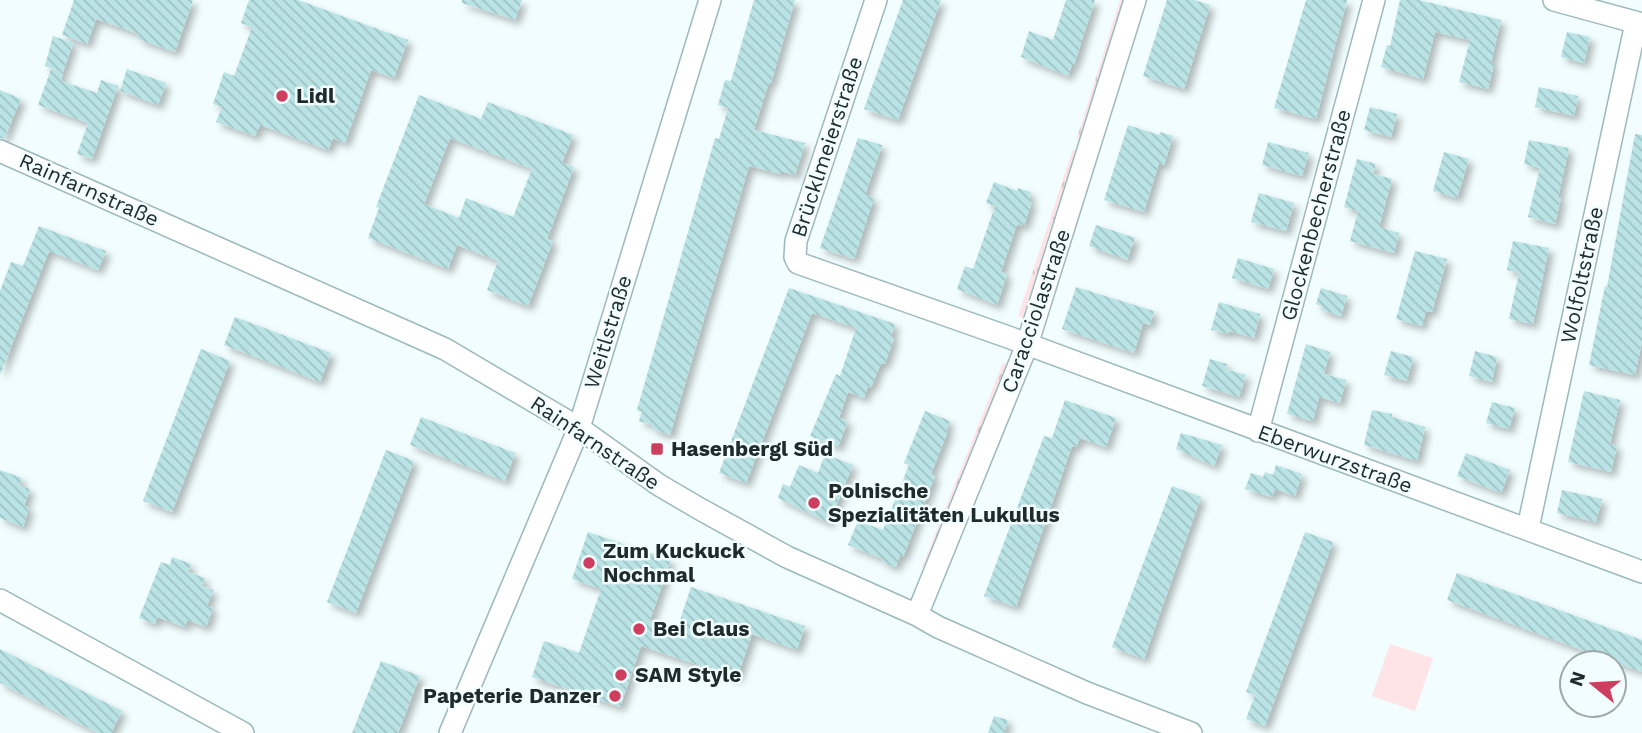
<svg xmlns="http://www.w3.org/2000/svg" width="1642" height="733" viewBox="0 0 1642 733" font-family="'Work Sans',sans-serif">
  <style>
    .grass { fill: url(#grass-tufts) }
    .green { fill: #fee4e7 }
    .building { fill: url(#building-back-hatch); fill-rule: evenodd; filter: url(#shadow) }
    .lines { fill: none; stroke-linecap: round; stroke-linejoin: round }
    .street-casing { stroke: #9cb9bb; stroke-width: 24 }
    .street { stroke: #fff; stroke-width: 21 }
    .poi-dot { fill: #ce3e5f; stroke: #f1fdfe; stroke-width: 2.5 }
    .labels { text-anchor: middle; stroke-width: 5; stroke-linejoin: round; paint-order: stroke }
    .poi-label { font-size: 21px; font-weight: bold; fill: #1e2a2b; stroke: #f1fdfe; text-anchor: start }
    .street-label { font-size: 21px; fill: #1e2a2b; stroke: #f1fdfe }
  </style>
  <defs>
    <pattern id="grass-tufts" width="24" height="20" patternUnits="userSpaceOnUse" patternTransform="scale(1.75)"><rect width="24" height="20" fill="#fee4e7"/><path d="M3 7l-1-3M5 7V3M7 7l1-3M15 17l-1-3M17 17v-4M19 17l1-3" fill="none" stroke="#d9c4c6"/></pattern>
    <pattern id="building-back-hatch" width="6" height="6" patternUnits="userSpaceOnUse" patternTransform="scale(1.75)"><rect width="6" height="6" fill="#bae3e5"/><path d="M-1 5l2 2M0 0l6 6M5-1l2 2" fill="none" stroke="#9fc3c5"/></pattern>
    <filter id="shadow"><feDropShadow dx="5" dy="5" stdDeviation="3.5" flood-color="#0004"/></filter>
  </defs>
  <rect width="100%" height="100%" fill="#f1fdfe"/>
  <path class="grass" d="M1120,0H1126L1083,137L1077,138Z
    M1073,149L1078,154L1023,318L1018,316Z
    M1003,363L1008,365L927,569L922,567Z"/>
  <path class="green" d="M1390,644L1433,658L1415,711L1372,696Z"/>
  <path class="building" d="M74,0H193L175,52L138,39L139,34L96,19L87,44L62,35Z
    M249,0H298L408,40L394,78L371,70L345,143L333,138L328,150L260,125L255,136L216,122L222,107L213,104L224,72L234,76L252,27L241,23Z
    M462,0H522L515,20L462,3Z
    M754,0H795L771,83L769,82L754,130L805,143L795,175L781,171V174L749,166L670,435L652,429L653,425L639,421L642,412L637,410L715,138L719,139L728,108L718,105L725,80L731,81Z
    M903,0H941L898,120L864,109Z
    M1066,0H1095L1074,65H1072L1068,76L1021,57L1029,31L1053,40Z
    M1167,0H1194L1210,5L1184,89L1143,76Z
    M1306,0H1347L1316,119L1274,108Z
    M1400,0H1419L1501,20L1491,63L1494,64L1488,89L1459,82L1470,40L1435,32L1423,79L1381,67L1387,45L1390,46Z
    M1567,32L1590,37L1584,63L1561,57Z
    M53,36L73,43L63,72L45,66Z
    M51,69L63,73L61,81L97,93L101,80L118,86L92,159L77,154L88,123L38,105Z
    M127,69L166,83L158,105L120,91Z
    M1539,87L1578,96L1574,116L1535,107Z
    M0,90L21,99L4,139L0,138Z
    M419,95L481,119L488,102L573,135L562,163L574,167L547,239L553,241L528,306L487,290L498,261L457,245L448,269L368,238L379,208L376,207ZM450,138L532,169L513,217L466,198L459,218L424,204Z
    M1370,107L1397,114L1391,137L1364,130Z
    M1128,125L1159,135L1160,132L1173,136L1164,165L1159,163L1144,212L1104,200Z
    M1635,134L1642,135V341L1635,375L1589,365L1605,286L1607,287Z
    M858,138L882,145L865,195L874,198L854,259L820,248Z
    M1529,140L1569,148L1558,198H1561L1555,224L1528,217L1540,168L1524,164Z
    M1268,142L1309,153L1302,176L1262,165Z
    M1444,152L1469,159L1457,198L1433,191Z
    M1357,159L1376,164L1373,174L1392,179L1379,227L1399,233L1394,253L1350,241L1358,211L1344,207Z
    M994,182L1017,191L1018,188L1031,192L1028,201L1032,202L1024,226L1017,224L1001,272L1007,274L997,305L957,289L965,266L973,269L995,206L986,203Z
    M1259,193L1294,203L1286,231L1251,222Z
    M1096,225L1135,238L1127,260L1089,246Z
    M39,226L106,251L98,270L49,251L0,375V291L11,262L23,266Z
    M1513,241L1549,248L1533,324L1509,319L1519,273L1507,270Z
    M1415,251L1447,259L1432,312L1426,311L1422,326L1396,319Z
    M1238,258L1274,269L1268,289L1232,278Z
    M1076,287L1154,311L1150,325L1143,323L1134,353L1062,329Z
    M789,288L895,324L891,337L894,338L885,364L881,363L871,388L868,386L864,398L848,392L839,418L848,421L838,447L810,436L836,374L840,376L856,328L812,313L746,483L719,473Z
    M1321,288L1347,296L1341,316L1321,310L1322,306L1316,304Z
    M1219,302L1260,314L1254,338L1229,331L1228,334L1211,330Z
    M235,317L331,353L320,382L224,345Z
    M1306,344L1330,352L1324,374L1346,380L1340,403L1319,397L1313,421L1287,414Z
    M201,349L230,361L172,512L143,501Z
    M1391,351L1413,357L1407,381L1384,375Z
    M1475,351L1497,357L1492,382L1469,376Z
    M1210,359L1227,364L1225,369L1246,375L1239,397L1202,386Z
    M1584,391L1620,400L1610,444L1617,446L1611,472L1568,462Z
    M1065,400L1116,418L1106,447L1080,438L1076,447L1072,446L1016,607L984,596L1044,436L1052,438Z
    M1492,402L1515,408L1509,429L1486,423Z
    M1372,410L1392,414V417L1425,427L1417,461L1364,445Z
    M925,411L950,421L946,430L948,431L931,474L935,476L903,557L900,555L896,567L882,562L883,559L848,545L858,521L883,530L909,465L904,463Z
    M421,417L515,453L505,481L410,445Z
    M1181,433L1222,445L1214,466L1176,449Z
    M386,450L414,461L356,613L327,602Z
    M1466,453L1510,470L1501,493L1457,476Z
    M825,454L853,465L829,523L778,498L783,484L790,487L799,465L818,473Z
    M1276,465L1302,474L1295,496L1275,489L1272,497L1245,489L1251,473L1263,477L1265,472L1273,475Z
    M0,470L22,478L19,485L30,489L24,506L29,508L23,527L0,518Z
    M1172,486L1201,497L1144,659L1112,647Z
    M1562,490L1602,499L1596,522L1557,513Z
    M588,532L671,560L650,620L677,629L691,587L805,626L797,650L752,634L737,678L641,646L620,707L532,677L544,641L579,653L601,589L572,579Z
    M1305,532L1333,542L1265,726L1246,719L1255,695L1246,692Z
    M172,557L191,564L188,572L205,578L202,586L213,590L207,606L213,608L206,627L187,620L185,627L157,617L155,624L139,618L161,562L170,565Z
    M1457,573L1642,640V672L1447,600Z
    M0,649L122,711L111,733H98L0,683Z
    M381,661L420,676L398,733H352Z
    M994,716L1008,720L1004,733H988Z"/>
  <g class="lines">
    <defs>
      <path id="street" d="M876,0L796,241L795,257L798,263L1008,337L1642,572
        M1554,0L1642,24
        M0,151L445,349L579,428L659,485L700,509L787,557L917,615L938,627L1087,693L1191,733
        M1258,431L1374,0
        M1528,528L1636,23
        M0,600L243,733
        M917,615L1027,345L1135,0
        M450,733L579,428L710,0"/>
    </defs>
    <use href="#street" class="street-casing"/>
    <use href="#street" class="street"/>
  </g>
  <g class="poi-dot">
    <circle cx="282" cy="96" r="7"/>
    <rect x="650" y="442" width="14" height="14" rx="3.5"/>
    <circle cx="814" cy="503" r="7"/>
    <circle cx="589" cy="563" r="7"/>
    <circle cx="639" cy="629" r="7"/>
    <circle cx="621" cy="675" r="7"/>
    <circle cx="615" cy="696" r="7"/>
  </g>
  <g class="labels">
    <g class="poi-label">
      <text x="296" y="103">Lidl</text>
      <text x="671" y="456">Hasenbergl Süd</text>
      <text x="828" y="498">Polnische<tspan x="828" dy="24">Spezialitäten Lukullus</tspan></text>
      <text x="603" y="558">Zum Kuckuck<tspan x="603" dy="24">Nochmal</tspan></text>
      <text x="653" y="636">Bei Claus</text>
      <text x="635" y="682">SAM Style</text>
      <text x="601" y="703" text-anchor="end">Papeterie Danzer</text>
    </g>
    <g class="street-label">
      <text transform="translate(827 147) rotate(-72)" y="7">Brücklmeierstraße</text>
      <text transform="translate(89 190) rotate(24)" y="7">Rainfarnstraße</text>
      <text transform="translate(1316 215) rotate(-75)" y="7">Glockenbecherstraße</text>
      <text transform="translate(1582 275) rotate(-78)" y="7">Wolfoltstraße</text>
      <text transform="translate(1036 311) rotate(-71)" y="7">Caracciolastraße</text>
      <text transform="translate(608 332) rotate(-73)" y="7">Weitlstraße</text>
      <text transform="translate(595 443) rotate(34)" y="7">Rainfarnstraße</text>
      <text transform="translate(1335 459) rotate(20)" y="7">Eberwurzstraße</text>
    </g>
  </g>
  <g transform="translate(1593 684) rotate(288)"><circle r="33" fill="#f1fdfe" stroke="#9da9aa" stroke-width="2"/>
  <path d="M0-5L12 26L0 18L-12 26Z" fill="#ce3e5f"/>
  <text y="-10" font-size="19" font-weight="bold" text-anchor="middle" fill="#1e2a2b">N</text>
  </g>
</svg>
